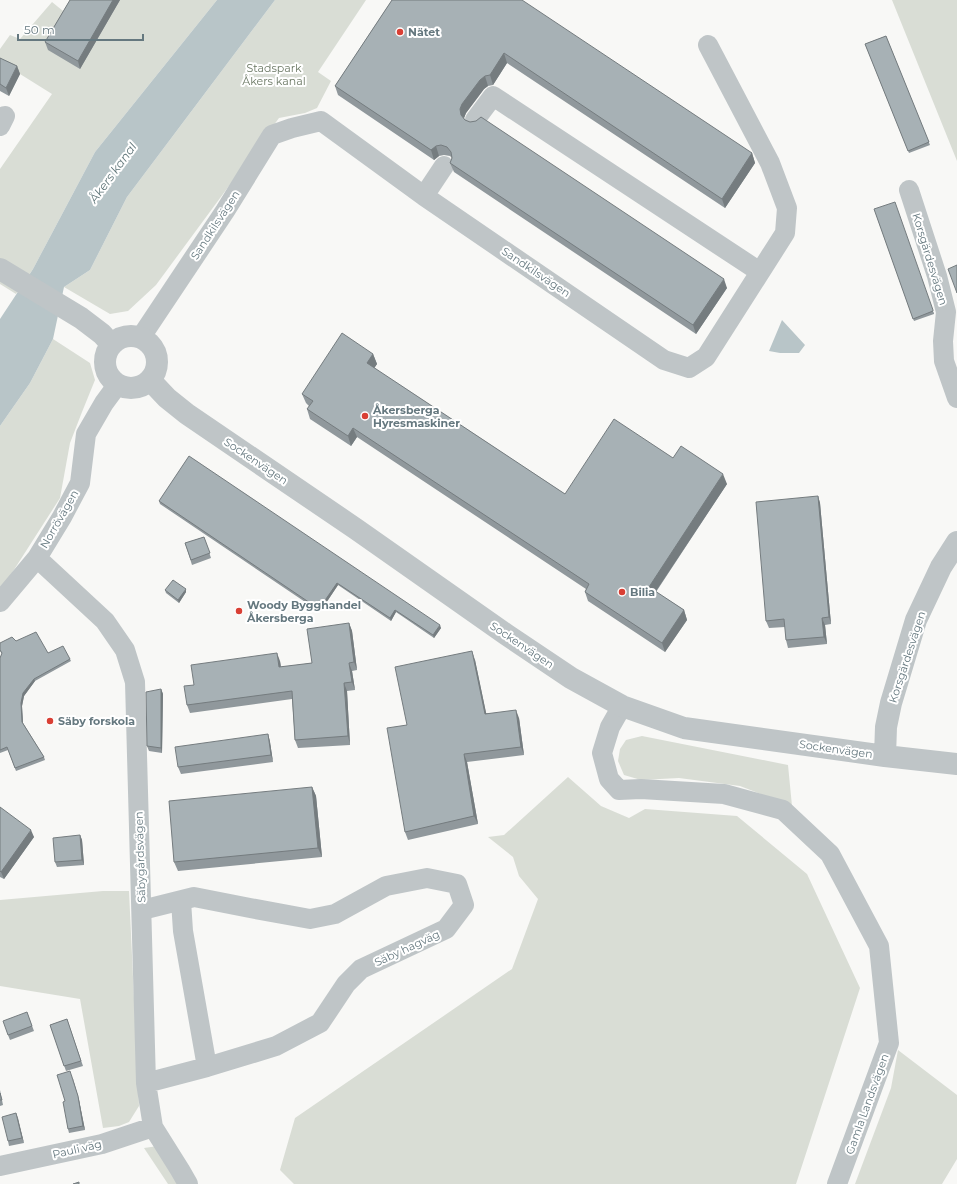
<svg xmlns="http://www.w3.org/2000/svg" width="957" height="1184" viewBox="0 0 957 1184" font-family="Montserrat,sans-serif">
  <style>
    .green { fill: #d9ddd5 }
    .water { fill: #b8c5c8 }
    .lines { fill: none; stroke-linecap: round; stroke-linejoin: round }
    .minor { stroke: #bfc5c7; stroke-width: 20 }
    .tertiary { stroke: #bfc5c7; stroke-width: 22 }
    .wall { fill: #90989c }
    .shaded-wall { fill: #757c7f }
    .building { fill: #a7b1b5; stroke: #757c7f }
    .poi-dot { fill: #d93f34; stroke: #fff; stroke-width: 1.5 }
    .labels { text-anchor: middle; stroke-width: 4; stroke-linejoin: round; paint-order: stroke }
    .poi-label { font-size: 11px; font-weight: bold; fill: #65787f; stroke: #fff; text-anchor: start }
    .park-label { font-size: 11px; fill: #6a7763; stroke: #fff }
    .street-label { font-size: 11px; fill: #65787f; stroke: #fff }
    .water-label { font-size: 12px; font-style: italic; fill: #607679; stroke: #fff }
  </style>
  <rect width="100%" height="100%" fill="#f8f8f6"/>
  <path class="green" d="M120,0H217L95,152L33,269L16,294L0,284V169L52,94L20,74L0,65V49L10,35L20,39L52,2L68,15L80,68Z
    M275,0H366L318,72L331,81L317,108L305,113L279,118L156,285L128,311L110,314L64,287L90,270L127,197Z
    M892,0H957V161Z
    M53,339L90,363L95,380L82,412L70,443L60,498L10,576L0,588V426L30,383Z
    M642,736L788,765L792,806L740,786L679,778L641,780L624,775L618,761L620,749L626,740Z
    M568,777L601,806L629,818L645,809L737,816L807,874L860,988L796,1184H294L280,1170L295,1118L512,969L538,899L519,876L513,857L488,837L504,835Z
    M103,891H129L139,1106L129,1122L119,1126L103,1128L80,999L0,986V900Z
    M898,1050L957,1095V1159L942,1184H855L891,1088Z
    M158,1146L179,1184H168L144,1148Z"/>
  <path class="water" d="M217,0H275L127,197L90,270L64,287L53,339L30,383L0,426V319L33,269L95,152Z
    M782,320L805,345L799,353H780L769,351Z"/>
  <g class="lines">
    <path class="minor" d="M475,120L493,96L760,272
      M0,126L5,116
      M909,190L937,276L946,312L943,341L944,361L957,398
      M424,196L444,166
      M141,337L225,211L272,135L292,128L321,121L424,196L664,360L689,368L706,357L785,233L787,208L770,163L708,45
      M37,558L105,621L125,650L135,682L146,1083L153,1127L180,1170L188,1184
      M0,602L37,558L62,517L80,483L86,434L104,403L118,384
      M622,706L610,727L602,753L609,779L619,790L641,789L724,794L783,810L830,854L879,946L889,1043L837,1184
      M181,901L183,931L207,1067
      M142,910L194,897L250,908L310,919L335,914L386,886L427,878L457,884L464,905L446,929L361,969L346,984L320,1023L276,1046L207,1067L146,1083
      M0,1166L102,1144L153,1127"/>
    <path class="tertiary" d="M0,269L81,318L102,334L111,344
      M105 362a26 26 0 1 1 52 0a26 26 0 1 1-52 0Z
      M150,380L167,398L187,414L356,529L507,635L571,678L622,706L684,728L885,756L957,764
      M885,756L886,727L891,703L916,620L941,567L957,542"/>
  </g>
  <path class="wall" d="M70,0H120L80,69L48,50L45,42Z
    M392,0L752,153L755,163L725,208L507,63L493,85L488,86L484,89L466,113L464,118L465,120L727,288L696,334L454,172L450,163L452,158L450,156L444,155L439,156L434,160L338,95L335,86Z
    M886,36L930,145L909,153L865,44Z
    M0,58L17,66L20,74L9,96L0,91Z
    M874,209L934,313V314L914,321Z
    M373,354L377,364L374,368L565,494L673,458L727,484L656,592L684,610L687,620L665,652L588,601L585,592L586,589L357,437L351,446L310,419L307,409L309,406L306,403L302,394Z
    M818,496L820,503L831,624L825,625L827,644L788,648L786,640L785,627L769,628L766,621Z
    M159,501L441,628L434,638L396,612L391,621L338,585L320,612L160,504Z
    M204,537L211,558L192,565L185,543Z
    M165,590L186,592L179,603L166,593Z
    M349,623L352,631L357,670L352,671L355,690L347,691L350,745L298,748L295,740L292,699L190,713L187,705L194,685L280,661L281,667L312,663Z
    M16,641L48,653L70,659L71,661L35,681L24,696L22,706L23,723L44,757L45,760L16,771L8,750L0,753V658L2,654L0,651V643Z
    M475,660L486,713L519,718L524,755L467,762L478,824L408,840L405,832L407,725Z
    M161,689L163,694L162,753L149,751L147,746Z
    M268,734L270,742L273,762L181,774L178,767Z
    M312,787L316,796L322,857L178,871L174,862Z
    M0,807L34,837L4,879L0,877Z
    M80,835L82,840L84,865L57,867L55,862Z
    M27,1012L34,1031L10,1040L8,1035Z
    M67,1019L83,1066L66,1071L50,1025Z
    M0,1090L3,1105L0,1106Z
    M79,1100L85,1130L69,1133L68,1129L65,1101Z
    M16,1113L24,1143L9,1146L8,1141Z"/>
  <path class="shaded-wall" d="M113,0H120L80,69L78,61Z
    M504,53L507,63L493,85L490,75Z
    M17,66L20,74L9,96L6,88Z
    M485,76L488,86L484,89L466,113L464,118L461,115L460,109L462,104L480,80Z
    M436,146L439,156L434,160L431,150Z
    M752,153L755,163L725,208L722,199Z
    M724,279L727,288L696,334L693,325Z
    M373,354L377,364L371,373L367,363Z
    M353,428L357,437L351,446L348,436Z
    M723,474L727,484L652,597L649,587Z
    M818,496L820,503L831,624L829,617Z
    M337,583L338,585L320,612L319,609Z
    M186,589V592L179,603L178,600Z
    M395,610L396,612L391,621L390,618Z
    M684,610L687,620L665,652L662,643Z
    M822,618L825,625L827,644L824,637Z
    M349,623L352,631L357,670L354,662Z
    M440,625L441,628L434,638L433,635Z
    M472,651L475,660L488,722L485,714Z
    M277,653L280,661L282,675L279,667Z
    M349,663L352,671L355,690L352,682Z
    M34,679L35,681L24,696L22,706L23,724L22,722L21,703L23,693Z
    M344,683L347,691L350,745L348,736Z
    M161,689L163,694L162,753L161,748Z
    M516,710L519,718L524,755L521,747Z
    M268,734L270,742L273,762L271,755Z
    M464,754L467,762L478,824L474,816Z
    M312,787L316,796L322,857L318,848Z
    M31,830L34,837L4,879L1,872Z
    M80,835L82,840L84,865L82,860Z
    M72,1075L79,1100L85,1130L83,1126Z
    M16,1113L18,1118L24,1143L22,1138Z"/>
  <path class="building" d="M70,0H113L78,61L45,42Z
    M392,0H522L752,153L722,199L504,53L490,75L485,76L480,80L462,104L460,109L461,115L465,120L470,122L476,121L481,117L724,279L693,325L450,163L452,158L451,152L447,147L441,145L436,146L431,150L335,86Z
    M886,36L929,142L908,151L865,44Z
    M0,58L17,66L6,88L0,84Z
    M895,202L933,310V311L913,319L874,209Z
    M957,265V293L948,269Z
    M342,333L373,354L367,363L565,494L614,419L673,458L681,446L723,474L649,587L684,610L662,643L585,592L589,584L353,428L348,436L307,409L313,401L302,394Z
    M189,456L440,625L433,635L395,610L390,618L337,583L319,609L159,501Z
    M818,496L829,617L822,618L824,637L786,640L784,619L766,621L756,502Z
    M204,537L210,553L191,560L185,543Z
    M173,580L186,589L178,600L165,590Z
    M349,623L354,662L349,663L352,682L344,683L348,736L295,740L292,691L187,705L184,686L194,685L191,665L277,653L279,667L312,663L307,629Z
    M36,632L48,653L63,646L70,659L34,679L23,693L21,703L22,722L44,757L15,768L7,747L0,750V658L2,653L0,650V643L12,637L16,641Z
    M472,651L485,714L516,710L521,747L464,754L474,816L405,832L387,728L407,725L395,667Z
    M161,689V748L147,746L146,692Z
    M268,734L271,755L178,767L175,747Z
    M312,787L318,848L174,862L169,801Z
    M0,807L31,830L1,872L0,871Z
    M80,835L82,860L55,862L53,838Z
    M27,1012L32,1026L8,1035L3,1021Z
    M67,1019L81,1061L64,1066L50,1025Z
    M70,1071L78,1096L83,1126L68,1129L63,1102L65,1101L57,1075Z
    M0,1093L2,1100H0Z
    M16,1113L22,1138L8,1141L2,1117Z
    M79,1182V1184H73Z"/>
  <g class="poi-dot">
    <circle cx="400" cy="32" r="4"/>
    <circle cx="365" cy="416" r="4"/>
    <circle cx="622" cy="592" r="4"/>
    <circle cx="239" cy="611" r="4"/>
    <circle cx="50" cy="721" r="4"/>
  </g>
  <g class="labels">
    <g class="poi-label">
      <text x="408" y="36">Nätet</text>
      <text x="373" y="414">Åkersberga<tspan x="373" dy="13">Hyresmaskiner</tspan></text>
      <text x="630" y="596">Bilia</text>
      <text x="247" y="609">Woody Bygghandel<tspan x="247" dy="13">Åkersberga</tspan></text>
      <text x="58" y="725">Säby forskola</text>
    </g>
    <g class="park-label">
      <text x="274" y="72">Stadspark<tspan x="274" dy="13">Åkers kanal</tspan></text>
    </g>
    <g class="street-label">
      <text transform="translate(215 225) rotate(-57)" y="4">Sandkilsvägen</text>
      <text transform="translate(930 259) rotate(73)" y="4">Korsgärdesvägen</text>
      <text transform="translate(536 272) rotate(34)" y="4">Sandkilsvägen</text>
      <text transform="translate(256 461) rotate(34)" y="4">Sockenvägen</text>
      <text transform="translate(59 519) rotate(-60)" y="4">Norrövägen</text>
      <text transform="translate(522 645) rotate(34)" y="4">Sockenvägen</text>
      <text transform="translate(907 657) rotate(-72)" y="4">Korsgärdesvägen</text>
      <text transform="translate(836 749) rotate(8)" y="4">Sockenvägen</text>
      <text transform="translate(140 857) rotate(-92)" y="4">Säbygårdsvägen</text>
      <text transform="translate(407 948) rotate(-25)" y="4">Säby hagväg</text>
      <text transform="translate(867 1104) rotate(-70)" y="4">Gamla Landsvägen</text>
      <text transform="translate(77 1149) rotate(-13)" y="4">Pauli väg</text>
    </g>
    <g class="water-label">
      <text transform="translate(113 173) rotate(-54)" y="4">Åkers kanal</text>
    </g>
  </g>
  <path d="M18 34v6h125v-6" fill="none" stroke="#65787f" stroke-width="2"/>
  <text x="24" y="34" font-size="12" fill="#65787f" stroke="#ffffff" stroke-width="3" paint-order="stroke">50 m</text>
</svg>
